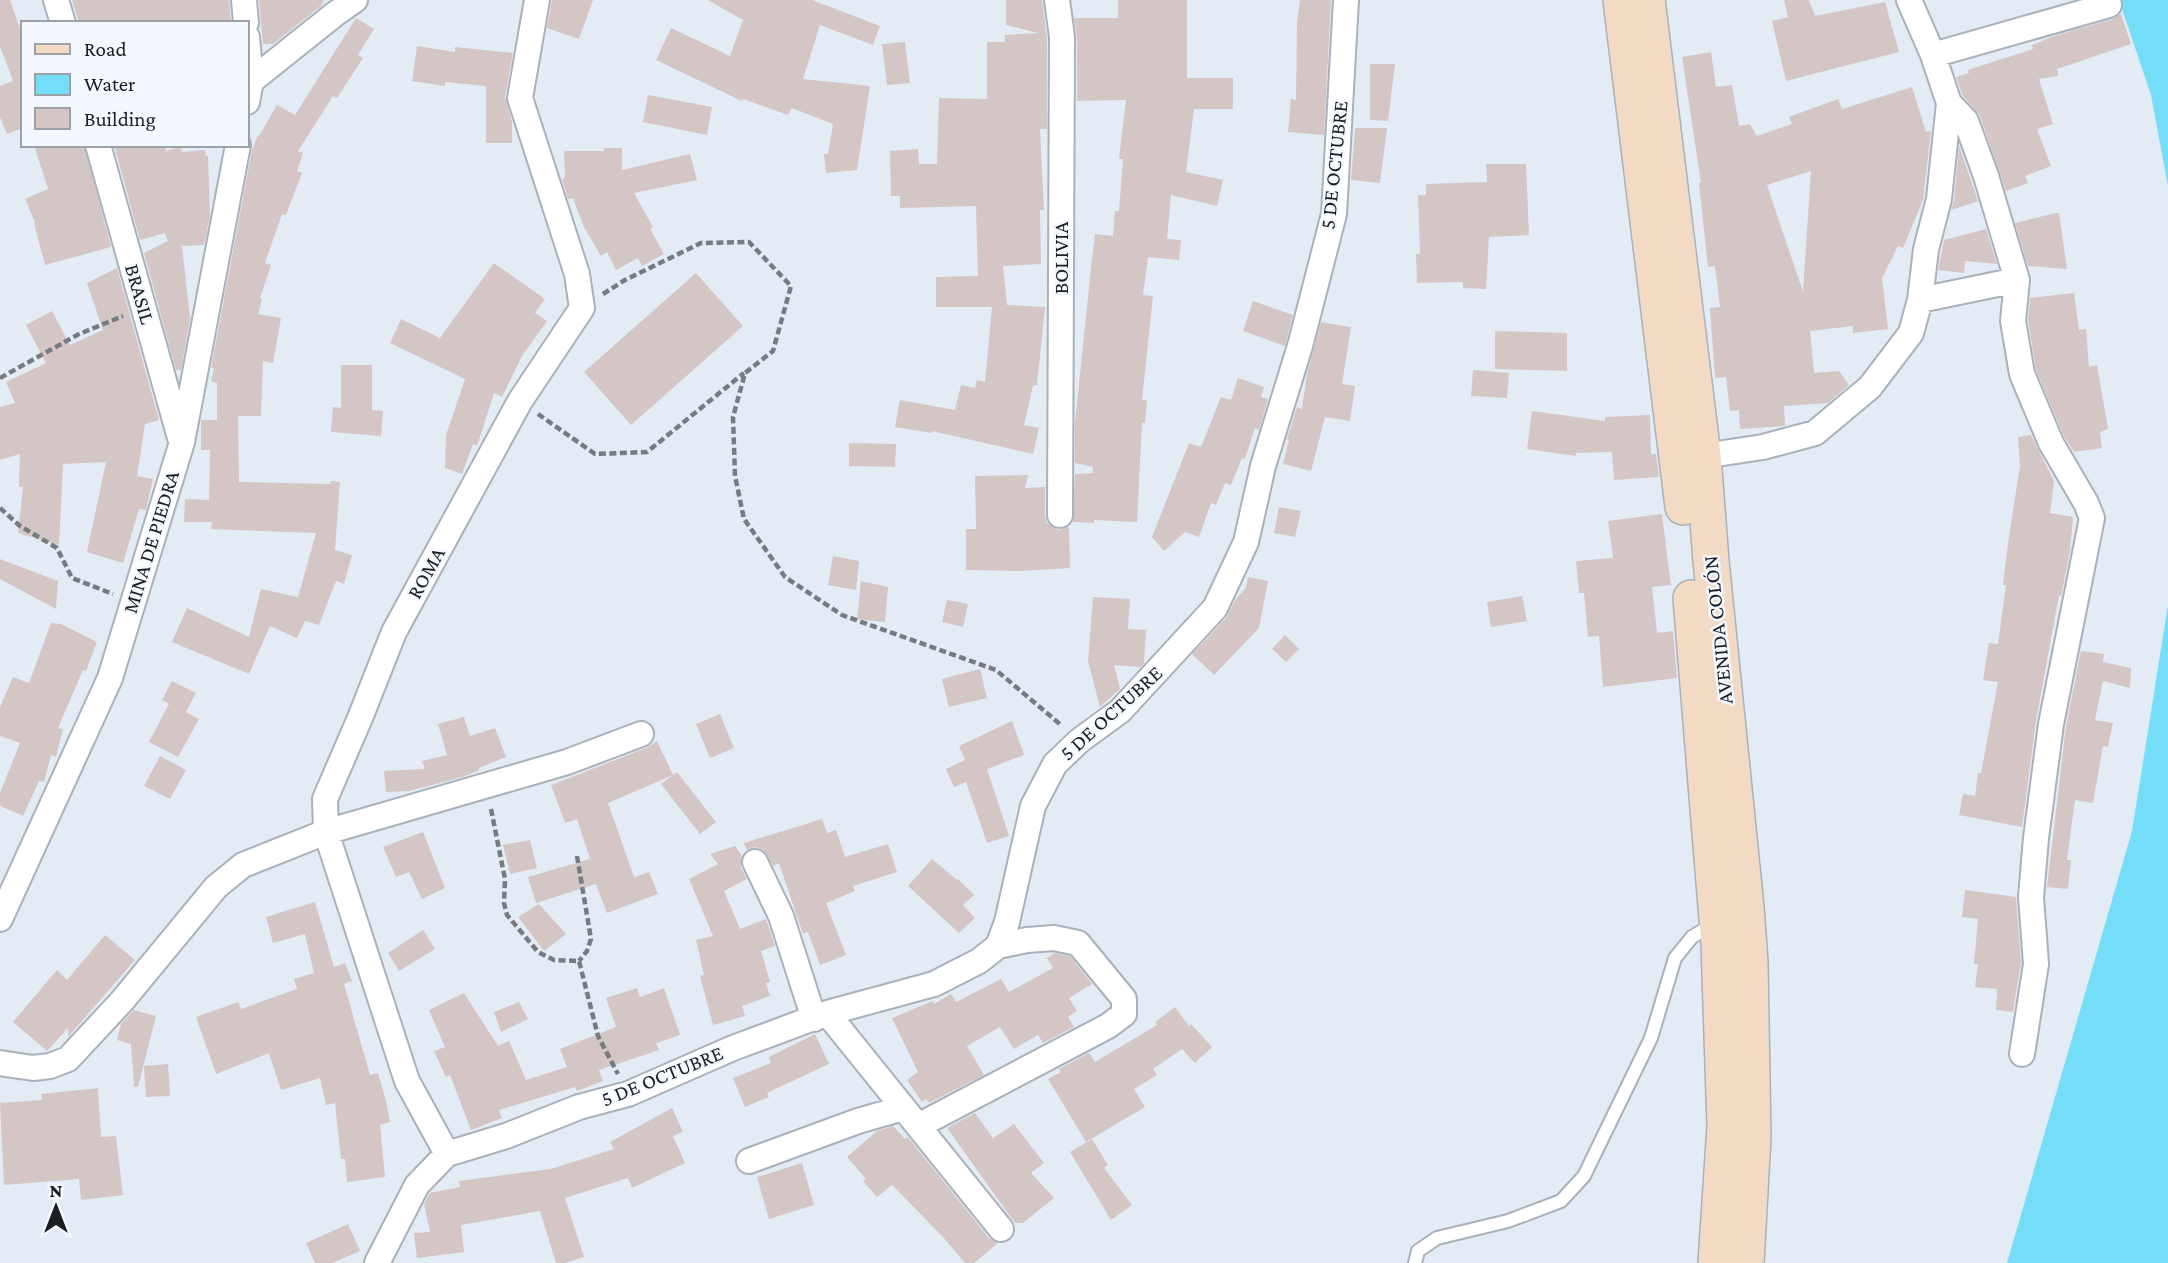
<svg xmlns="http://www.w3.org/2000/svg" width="2168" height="1263" viewBox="0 0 2168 1263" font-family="'Crimson Pro',serif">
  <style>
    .water { fill: #74def9 }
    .building { fill: #d4c6c5; fill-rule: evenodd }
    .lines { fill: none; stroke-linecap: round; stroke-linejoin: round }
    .lane-casing { stroke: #a9b1ba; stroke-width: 16 }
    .street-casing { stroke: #a9b1ba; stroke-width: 28 }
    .secondary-casing { stroke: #a9b1ba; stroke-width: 38 }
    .path { stroke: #767b82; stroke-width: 4.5; stroke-dasharray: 7 3.5; stroke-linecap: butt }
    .lane { stroke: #fff; stroke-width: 12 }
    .street { stroke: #fff; stroke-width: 24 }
    .secondary { stroke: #f2dac4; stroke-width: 35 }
    .labels { text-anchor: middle; stroke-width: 5; stroke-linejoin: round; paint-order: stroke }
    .street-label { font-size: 21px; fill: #1b1d21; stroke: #f3f8fe }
  </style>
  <rect width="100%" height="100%" fill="#e3ebf5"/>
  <path class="water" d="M2119,0H2168V186L2151,95Z
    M2168,605V1263H2007L2132,831Z"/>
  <path class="building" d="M0,0H10L23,37V128L7,134L0,117V86L13,81L0,46Z
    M72,0H229L231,23H79Z
    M259,0H324L321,6L273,44H263Z
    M552,0H593L579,39L547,28Z
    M708,0H812L880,26L873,45L820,25L803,79L870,86L857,170L826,173L824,154H828L833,124L792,108L788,115L743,99L742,101L656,60L671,28L730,56L743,20Z
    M1006,0H1042L1047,38V129H1040L1044,210H1040L1041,264L1003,266L1007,305L1045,307L1037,385H1033L1024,425L1039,428L1033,454L932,431V433L895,427L900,400L955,410L961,385L975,388L977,380L985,382L992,307H936V277L978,276L976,206L900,208V196H891L890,151L918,149L919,164H937L939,98L987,99V42H1005V35L1038,33L1006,25Z
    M1118,0H1187V78H1233V109H1194L1186,172L1223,180L1217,206L1171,195L1167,239L1181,240L1179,260L1148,257L1143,295L1153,296L1142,400H1147L1145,423H1142L1137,522L1094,520V523L1073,522L1075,474L1093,473V467L1075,463V423L1092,258L1095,234L1113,236L1115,211H1119L1123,159H1119L1126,100L1077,101V37L1074,18H1118Z
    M1300,0H1331L1324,135L1288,132L1291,99L1296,100L1297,23Z
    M1784,0H1809L1815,16L1885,2L1899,52L1786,81L1772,21L1788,17Z
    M2121,14L2131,44L2057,69L2058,76L2039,79L2053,124L2037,129L2051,166L2025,176L2028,183L2006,191L1980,116L1963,96L1956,77L1969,73L1968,70L2033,49L2032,45L2054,36L2113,19Z
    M356,18L374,29L358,55L363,58L337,98L333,96L298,151L303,153L297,171L302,173L286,215L282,214L265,263L271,265L260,298L262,299L258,314L281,318L273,363L263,361L261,416H238L239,482L330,484L331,481L340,482L335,550L352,555L344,584L336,581L319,625L305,621L297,638L270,626L249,674L172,642L187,608L249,637L261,589L298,597L316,533L211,529L212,522H184L185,499L209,500L210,450H201V420H217V383L211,381L214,368H211L252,150L258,135L259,136L277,105L295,115Z
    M905,42L910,83L887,85L882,44Z
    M417,46L455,52V47L513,53L505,96L512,122V143H486V86L445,82V86L412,81Z
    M1711,52L1716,87L1732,85L1739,126L1750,124L1757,136L1792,124L1789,117L1838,99L1842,109L1912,87L1926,132L1931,131L1923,200L1903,248L1898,246L1882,278L1888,329L1853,333V326L1810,331L1814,373L1839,371L1849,385L1828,403L1784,406L1785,426H1783L1740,429L1739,410L1730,411L1726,377L1715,378L1710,308L1720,307L1715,266L1708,267L1699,183H1701L1682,57ZM1811,171L1803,292L1767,185Z
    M1370,64H1395L1388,121L1370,120Z
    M648,95L712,107L707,135L643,122Z
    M1355,128H1387L1380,183L1351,180Z
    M34,145H84L111,247L45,265L34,223L35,222L25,199L48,189Z
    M114,145H165L166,151L180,147L182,152L205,150L206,156H208L210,215L204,245L182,246L190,319L181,370H176L144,253L168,241L165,233L140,240Z
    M1959,146L1978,201L1951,210L1954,201Z
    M604,148H622V170L690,154L697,180L634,193L653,227L650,229L664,254L642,266L638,258L616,270L607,252L601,256L584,227L573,198L568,199L562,179L565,178L564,151H604Z
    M1486,164H1526L1529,235L1489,237L1486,289L1463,288V282L1417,283L1416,254H1420L1418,195H1426V184L1487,182Z
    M2056,213H2059L2067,269L2028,266L2015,223Z
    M1986,229L1997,264L1965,261L1964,273L1938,270L1944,240Z
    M494,263L545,299L535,313L547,321L522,356L502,397L494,393L477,446L473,444L462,474L445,468L446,435L465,379L390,343L401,319L440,338Z
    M117,268L159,420L145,424L137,476L153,479L146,510L139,509L123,563L87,552L106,462L63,464L59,545L18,533L23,487H19L20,454L0,460V407L15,403L6,382L46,363L26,325L52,311L70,345L103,330L87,283Z
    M696,273L743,326L631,425L584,372Z
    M2074,293L2079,330L2086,329L2089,367L2097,365L2108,429L2100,432L2102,448L2074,452L2064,436L2036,370L2028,320L2030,298Z
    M1253,301L1293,315L1285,346L1243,331Z
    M1321,322L1351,327L1342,384L1355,386L1350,421L1325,417L1311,471L1283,464L1289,440L1287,439L1297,407L1302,409L1307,374Z
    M1495,331L1567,333V371L1495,369Z
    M341,365H372V410L383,411L381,436L331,432L333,407L341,408Z
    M1473,370L1509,373L1507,398L1471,396Z
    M1238,378L1264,387L1261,397L1268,399L1259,430L1255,428L1245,459L1242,458L1231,485L1225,483L1216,505L1211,503L1199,537L1185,532L1164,551L1152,537L1189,443L1201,447L1221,397L1231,400Z
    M1532,411L1605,421V417L1650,415L1651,454H1656L1659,477L1614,480L1612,452L1576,453V456L1527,449Z
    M2031,435L2054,481L2050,513L2073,517L2070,551L2061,596L2059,595L2036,721L2022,827L1959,815L1963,794L1975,796L1978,773H1981L1998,682L1983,680L1989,643L1998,644L2006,585H2003L2008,543L2020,466L2018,437Z
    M849,443L896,444L895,467L849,466Z
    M1028,475L1025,488L1045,487V515L1047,523L1059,530L1069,527L1070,568L1021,571L966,570V529H976L975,476Z
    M1279,507L1301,511L1295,537L1274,533Z
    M1662,514L1671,585L1652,587L1657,633L1673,631L1677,678L1603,687L1599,636L1588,637L1584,593H1579L1576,561L1613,558L1608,521Z
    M833,556L859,561L856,590L828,585Z
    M0,559L58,581L56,609L0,579Z
    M1248,577L1268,581L1259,628L1214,675L1192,654L1226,618L1236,599L1246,588Z
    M861,581L888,587L885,622L857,619Z
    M1522,596L1527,621L1491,627L1487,602Z
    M1093,597L1130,599L1128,629L1146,630L1144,663L1141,667L1114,665L1120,689L1100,707L1088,661Z
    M947,600L968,604L963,627L942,622Z
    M51,623L61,624L97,642L86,671L83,670L58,728L63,729L56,757L51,755L44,782L39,781L23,816L0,806V793L20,743L0,736V707L13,677L29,683Z
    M1285,635L1299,649L1286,662L1272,649Z
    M2081,651L2104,654L2103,662L2131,668L2130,688L2103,681L2095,720L2113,723L2108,747L2103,746L2093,803L2075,800L2067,860H2071L2068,889L2047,887L2066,726Z
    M980,669L987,698L949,707L942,679Z
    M172,681L196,693L186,712L199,719L178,757L149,742L169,704L162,700Z
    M720,714L734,748L710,758L696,724Z
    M464,717L470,736L495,728L506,757L479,768V770L463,777L409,791L386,792L384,771L425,769L422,761L447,755L438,724Z
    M1012,721L1024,755L987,769L1009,836L987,843L966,782L954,787L946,769L965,760L959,746Z
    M657,741L673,775L608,803L634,877L649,872L658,894L607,913L596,884L536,903L528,877L590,859L577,819L565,823L551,785L646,748Z
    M160,756L186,770L170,799L144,786Z
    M677,772L716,822L700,834L661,784Z
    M822,819L827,833L836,830L845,857L888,844L897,872L853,886L855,891L826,903L846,955L820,965L808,932L803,934L779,863L773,866L764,850L755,847L747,850L744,843Z
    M423,832L445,888L422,899L409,872L396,877L383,847Z
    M530,840L537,868L510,874L503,845Z
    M735,846L742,856L741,868L747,879L724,891L740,929L766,919L775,946L761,951L770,982L766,983L770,996L742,1006L745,1016L713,1025L700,976L704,975L696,940L713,936L689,879L718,864L710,854Z
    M932,859L957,880L958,879L974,895L963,905L975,918L959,933L908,886Z
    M1965,890L2016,897L2021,963L2013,1012L1996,1010L1997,989L1975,987L1978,964H1974L1978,919L1962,917Z
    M315,902L334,967L345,963L352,981L344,984L370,1075L378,1073L386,1101L390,1122L380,1125L385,1177L347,1182L345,1159H341L335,1103L326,1105L320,1078L281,1090L269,1053L216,1074L196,1017L238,1002L241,1009L297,989L294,979L314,973L305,934L273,943L266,917Z
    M539,904L566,934L544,951L518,917Z
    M423,930L435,949L399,971L388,953Z
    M105,935L135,960L68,1037V1028L47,1051L13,1022L57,970L67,980Z
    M1055,953L1070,956L1092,984L1069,998L1077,1011L1068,1017L1074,1027L1043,1043L1038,1035L1014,1049L1000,1027L967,1046L984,1075L929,1103L926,1099L922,1102L907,1080L918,1072L892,1018L933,1001L934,1004L951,994L956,1002L1001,979L1009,992L1053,968L1047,958Z
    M637,988L640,997L664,988L680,1035L656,1043L659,1050L599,1070L603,1081L577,1091L575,1087L499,1110L502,1118L471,1130L450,1075L446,1077L434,1051L445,1047L429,1010L464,993L498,1046L509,1041L526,1080L567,1067L560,1049L616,1027L606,998Z
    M519,1002L528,1019L501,1032L494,1012Z
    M1175,1007L1189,1026L1191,1024L1212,1047L1195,1063L1182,1049L1153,1069L1157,1075L1134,1089L1145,1107L1086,1142L1048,1079L1061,1072L1059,1069L1089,1053L1095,1062L1157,1025L1155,1022Z
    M134,1010L156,1016L138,1087H134L131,1044L117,1040L121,1024Z
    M815,1034L829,1064L767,1093L769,1097L745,1107L733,1078L771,1063L769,1057Z
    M168,1064L170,1096L146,1097L144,1066Z
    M98,1088L101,1137L116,1136L123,1195L81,1200L79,1179L4,1185L0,1103L42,1100L41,1094Z
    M672,1108L683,1132L673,1136L685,1163L632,1188L628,1178L565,1198L584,1257L565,1263H556L540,1211L461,1225L464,1252L417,1258L414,1233L430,1232L424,1204L430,1193L460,1187L459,1181L551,1169L614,1149L610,1142Z
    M975,1113L993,1138L1014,1124L1044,1163L1031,1173L1054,1198L1023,1223H1015L947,1128Z
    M893,1126L905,1139L907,1137L911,1141L989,1238L998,1243L974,1263H965L942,1236L892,1185L877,1197L863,1181L866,1179L847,1157L877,1131Z
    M1092,1139L1108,1165L1104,1168L1132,1205L1111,1220L1070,1152Z
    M802,1163L814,1205L769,1219L757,1177Z
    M348,1224L360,1251L332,1263H315L306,1243Z"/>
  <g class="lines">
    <defs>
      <path id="lane" d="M1415,1263L1418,1251L1437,1238L1508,1221L1561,1201L1584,1176L1651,1038L1675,958L1692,937L1715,923"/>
      <path id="street" d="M56,0L63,23
        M244,0L246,23
        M1057,0L1062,37L1060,515
        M247,37L251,81
        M1933,55L2109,5
        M247,102L251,81L335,14L355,0
        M1949,103L1966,121L1986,176L2017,280
        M98,145L180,438
        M1920,300L2017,280L2013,321L2022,374L2051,443L2086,503L2092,518L2051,724L2036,838L2031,897L2036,964L2022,1054
        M1686,455L1703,456L1763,447L1815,433L1870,387L1911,333L1920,300L1926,249L1939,199L1949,103L1933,55L1909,0
        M755,862L781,916L814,1019
        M0,919L110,678L182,442L238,145
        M827,1013L1001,1229
        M0,1063L33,1068L50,1066L68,1059L122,1001L216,887L243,865L326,832L567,762L641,734
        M918,1126L1108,1026L1124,1014V999L1078,943L1054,938L1027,940L998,946
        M447,1154L407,1081L326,832L325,799L360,718L394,632L520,401L582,308L577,274L520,98L537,0
        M749,1161L858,1121L903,1108
        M377,1263L417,1185L447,1154L506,1136L579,1107L628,1094L733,1048L827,1013L934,984L979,961L998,946L1007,922L1033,806L1055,764L1079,741L1120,711L1215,608L1246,542L1263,466L1300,346L1334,214L1346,0"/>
      <path id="secondary" d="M1621,0L1683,507
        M1647,0L1703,456L1711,561L1746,907L1750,962L1753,1137L1746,1263
        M1691,598L1719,944L1725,1126L1716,1263"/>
    </defs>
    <use href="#lane" class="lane-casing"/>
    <use href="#street" class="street-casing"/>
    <use href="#secondary" class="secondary-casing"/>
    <path class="path" d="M603,294L625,280L701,243L749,242L791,286L773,351L745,373L733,417L735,476L744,519L785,577L842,615L996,670L1061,725
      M0,378L79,334L123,316
      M538,414L595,454L647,452L744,373
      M0,508L20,526L57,548L72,578L113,594
      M491,809L505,879L504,903L507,915L538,952L554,960L579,961L598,1036L618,1074
      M577,856L591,939L587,951L579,961"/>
    <use href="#lane" class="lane"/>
    <use href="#street" class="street"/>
    <use href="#secondary" class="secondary"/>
  </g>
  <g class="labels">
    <g class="street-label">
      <text transform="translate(1334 165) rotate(-84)" y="7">5 DE OCTUBRE</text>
      <text transform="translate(1061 258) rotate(-90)" y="7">BOLIVIA</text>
      <text transform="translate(140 294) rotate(74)" y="7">BRASIL</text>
      <text transform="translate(151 542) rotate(-73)" y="7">MINA DE PIEDRA</text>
      <text transform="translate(426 573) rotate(-61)" y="7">ROMA</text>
      <text transform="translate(1718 630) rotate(-96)" y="7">AVENIDA COLÓN</text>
      <text transform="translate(1111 713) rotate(-42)" y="7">5 DE OCTUBRE</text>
      <text transform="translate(662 1076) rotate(-22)" y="7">5 DE OCTUBRE</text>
    </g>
  </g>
  <rect x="21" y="21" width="228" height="126" fill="#f3f8fe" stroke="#9da0a6" stroke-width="2"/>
  <rect x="35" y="44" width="35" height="10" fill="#f2dac4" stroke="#9da0a6" stroke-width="2"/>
  <text x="84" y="56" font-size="21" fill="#1b1d21">Road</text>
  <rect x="35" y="74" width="35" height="21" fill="#74def9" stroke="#9da0a6" stroke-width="2"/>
  <text x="84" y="91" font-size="21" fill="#1b1d21">Water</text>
  <rect x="35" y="108" width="35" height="21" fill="#d4c6c5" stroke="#9da0a6" stroke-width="2"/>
  <text x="84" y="126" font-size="21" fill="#1b1d21">Building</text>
  <g transform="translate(56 1207)" stroke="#f3f8fe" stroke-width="5" paint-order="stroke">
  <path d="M0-5L12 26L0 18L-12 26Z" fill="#1b1d21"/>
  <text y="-10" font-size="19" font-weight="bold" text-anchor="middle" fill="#1b1d21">N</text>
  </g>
</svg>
